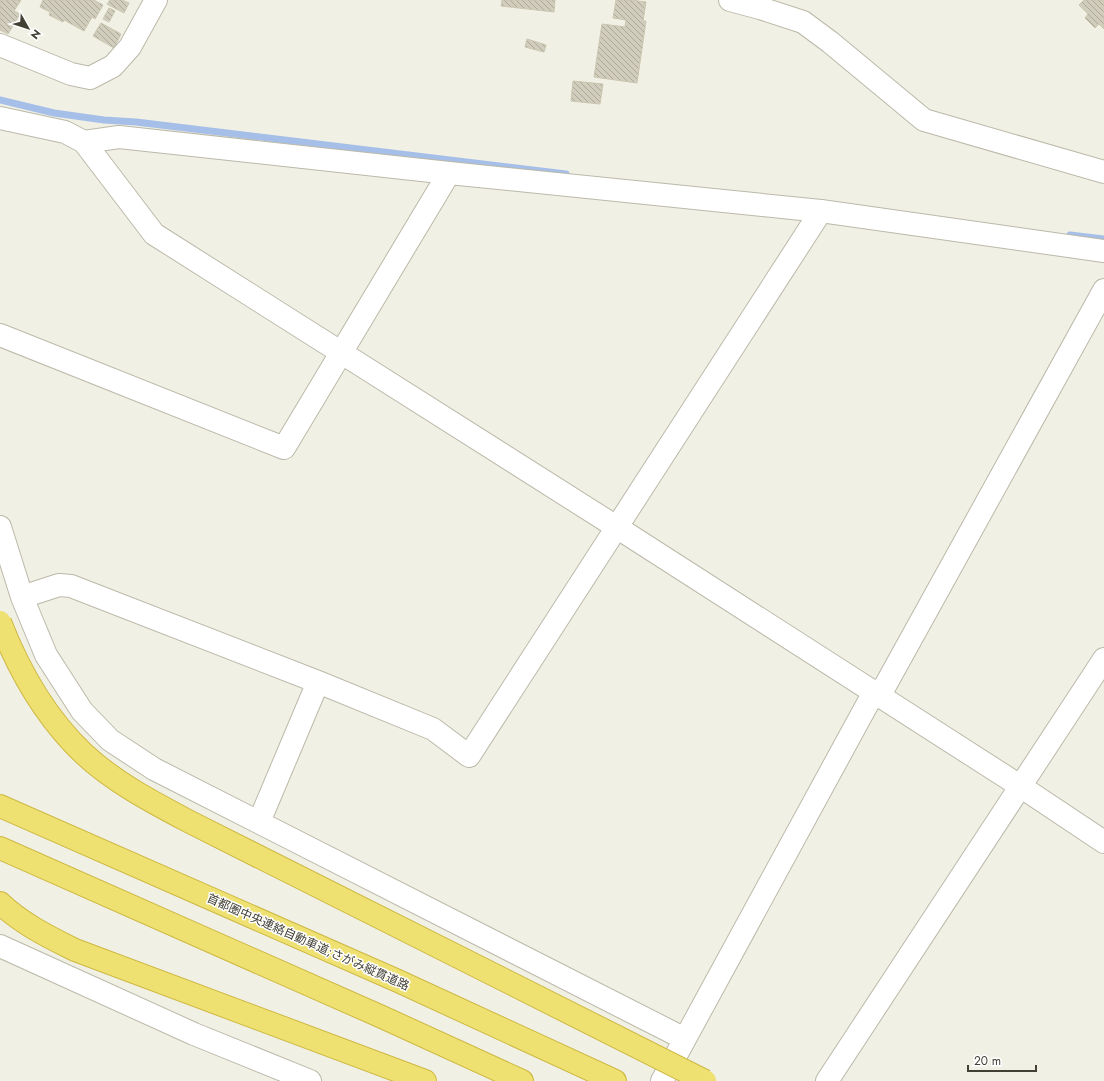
<svg xmlns="http://www.w3.org/2000/svg" width="1104" height="1081" viewBox="0 0 1104 1081" font-family="Jost,'Noto Sans JP',sans-serif">
  <style>
    .lines { fill: none; stroke-linecap: round; stroke-linejoin: round }
    .stream { stroke: #a6bfe8; stroke-width: 7 }
    .building { fill: url(#building-back-hatch); stroke: #cbc6b0 }
    .minor-casing { stroke: #bbb9a9; stroke-width: 24 }
    .highway-casing { stroke: #cdb843; stroke-width: 24 }
    .minor { stroke: #fff; stroke-width: 22 }
    .highway { stroke: #efe171; stroke-width: 22 }
    .highway-bridge-casing { stroke: #cdb843; stroke-width: 24; stroke-linecap: butt }
    .highway-bridge { stroke: #efe171; stroke-width: 22 }
    .labels { text-anchor: middle; stroke-width: 3; stroke-linejoin: round; paint-order: stroke }
    .street-label { font-size: 12px; fill: #424035; stroke: #fff }
  </style>
  <defs>
    <pattern id="building-back-hatch" width="6" height="6" patternUnits="userSpaceOnUse"><rect width="6" height="6" fill="#d1cdbc"/><path d="M-1 5l2 2M0 0l6 6M5-1l2 2" fill="none" stroke="#aba89a"/></pattern>
  </defs>
  <rect width="100%" height="100%" fill="#f1f0e5"/>
  <g class="lines">
    <path class="stream" d="M0,100L54,113L104,120L136,122L566,174
      M1070,235L1104,239"/>
  </g>
  <path class="building" d="M0,0H21L14,11L20,14L8,34L0,30Z
    M43,0H94L103,5L95,19L92,17L84,31L64,20L63,22L49,15L50,12L40,7Z
    M110,0H122L129,3L124,13L107,4Z
    M502,0H555L554,12L501,6Z
    M616,0H631L646,2L643,21H646L637,83L594,77L602,24L625,27L626,20L613,18Z
    M1084,0H1104V29L1099,24L1095,28L1085,18L1088,14L1079,5Z
    M109,8L115,11L109,22L103,19Z
    M101,23L121,34L114,48L93,36Z
    M527,39L546,45L544,52L525,47Z
    M573,81L603,84L600,104L571,101Z"/>
  <g class="lines">
    <defs>
      <path id="minor" d="M730,0L760,8L803,22L830,42L924,120L1104,172
        M0,45L71,74L90,78L113,66L130,47L156,0
        M0,118L65,132L84,142L154,234L618,528L1020,786L1104,842
        M84,142L119,137L449,173L821,211L1104,251
        M0,335L284,448L449,173
        M0,527L22,597L46,655L82,711L110,740L154,769L685,1039
        M22,597L59,585L71,586L318,682L433,729L469,756L821,211
        M259,822L318,682
        M0,946L194,1034L310,1081
        M662,1081L868,703L875,694L885,686L1104,290
        M827,1081L1104,659"/>
      <path id="highway" d="M0,806L398,981L615,1081
        M0,848L382,1017L522,1081
        M0,903C22,924 49,937 75,950L425,1081"/>
    </defs>
    <use href="#minor" class="minor-casing"/>
    <use href="#highway" class="highway-casing"/>
    <use href="#minor" class="minor"/>
    <use href="#highway" class="highway"/>
    <defs>
      <path id="highway-bridge" d="M0,622C19,671 45,717 84,754C114,782 152,802 188,821L705,1081"/>
    </defs>
    <use href="#highway-bridge" class="highway-bridge-casing"/>
    <use href="#highway-bridge" class="highway-bridge"/>
  </g>
  <g class="labels">
    <g class="street-label">
      <text transform="translate(308 942) rotate(24)" y="4">首都圏中央連絡自動車道;さがみ縦貫道路</text>
    </g>
  </g>
  <g transform="translate(28 28) rotate(129)" stroke="#ffffff" stroke-width="3" paint-order="stroke">
  <path d="M0-3L7 15L0 10L-7 15Z" fill="#424035"/>
  <text y="-6" font-size="11" font-weight="bold" text-anchor="middle" fill="#424035">N</text>
  </g>
  <path d="M968 1065v6h68v-6" fill="none" stroke="#424035" stroke-width="2"/>
  <text x="974" y="1065" font-size="12" fill="#424035" stroke="#ffffff" stroke-width="3" paint-order="stroke">20 m</text>
</svg>
